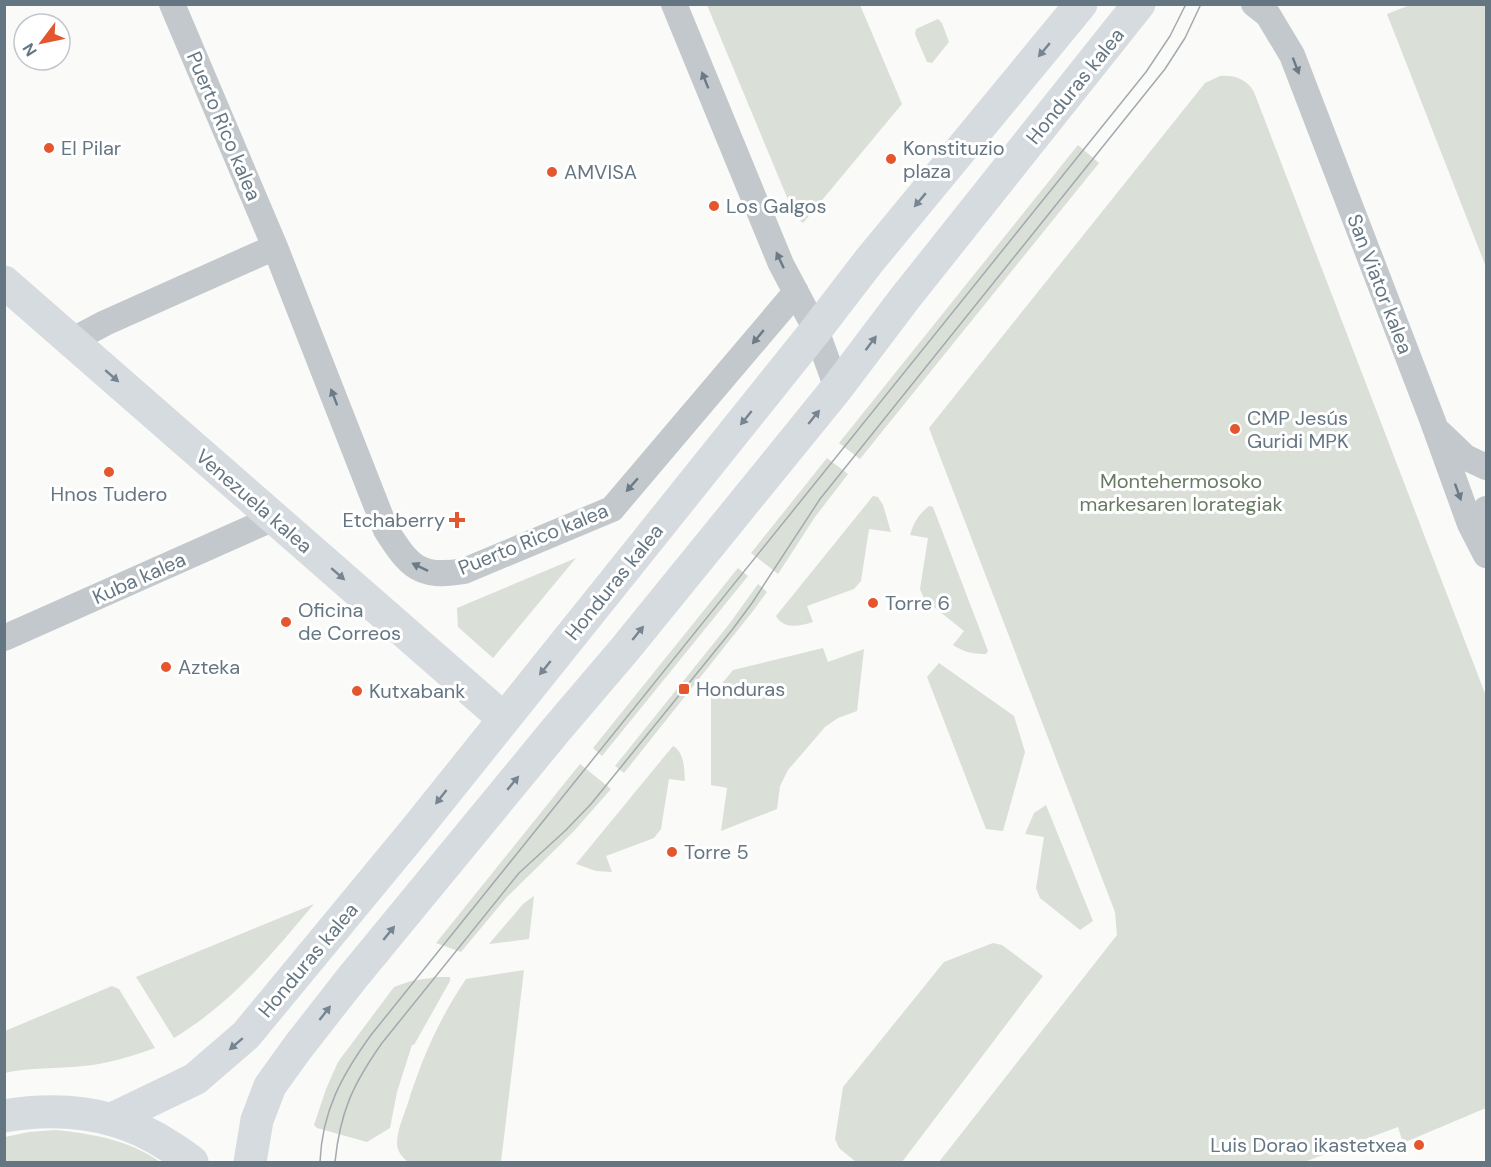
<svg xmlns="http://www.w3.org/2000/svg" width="1491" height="1167" viewBox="0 0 1491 1167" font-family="'DM Sans',sans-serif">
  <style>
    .green { fill: #dadfd7 }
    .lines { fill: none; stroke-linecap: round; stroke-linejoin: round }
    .street { stroke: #c3c8cc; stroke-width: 26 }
    .secondary { stroke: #d6dbdf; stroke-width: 33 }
    .primary { stroke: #d6dbdf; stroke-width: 33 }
    .tram { stroke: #a2aab0; stroke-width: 1.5 }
    .oneway { fill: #768591 }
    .oneway2 { fill: #6a7a87 }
    .poi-dot { fill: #e4572e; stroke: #fff; stroke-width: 2 }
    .labels { text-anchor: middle; stroke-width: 6; stroke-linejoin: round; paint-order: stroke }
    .street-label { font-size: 20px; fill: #657683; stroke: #fff }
    .poi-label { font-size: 20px; fill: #657683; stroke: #fff; text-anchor: start }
    .park-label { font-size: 20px; fill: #687a64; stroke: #fff }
  </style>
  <rect width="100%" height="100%" fill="#fafaf8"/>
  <path class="green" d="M707,5H860L902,104L803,223L794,214Z
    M1410,5H1486V267L1387,14Z
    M938,19L942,23L949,42L932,63L927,62L915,34L916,29Z
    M1220,76C1234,75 1247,79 1254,92L1486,696V1108L1403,1143L1398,1127L1304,1162H939L1117,935L1115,912L929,428L1205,83Z
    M1078,145L1099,163L860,459L839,443Z
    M827,458L848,474L815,517L778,574L751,553Z
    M873,496L878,497L883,505L891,532L869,529L861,581L854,589L807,606L813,622C800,626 784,630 776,616Z
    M929,506L933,507L988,651L986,654C972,654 964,652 953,645L964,631L924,599L920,589L928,538L910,535C914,522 918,515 929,506Z
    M576,558L493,658L458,627L457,608Z
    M738,568L748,576L602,756L593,748Z
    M758,584L767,592L753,611L624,773L615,766L730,623Z
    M823,648L828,662L864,649L857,711L838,718L825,727L788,770L780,786L777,809L721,831L727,788L711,785V697L733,670Z
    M939,663L1014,716L1025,752L1003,831L986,829L927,677Z
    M673,746C685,753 684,769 685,781L669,779L661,829L654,838L606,856L612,872L596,871L576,864Z
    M580,764L611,789L574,831L506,898L461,952L436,943Z
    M1046,805L1093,921L1080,930L1040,898L1036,888L1044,837L1025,834L1034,813Z
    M534,896L529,939L489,944L523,904Z
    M314,904C270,956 233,1002 174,1038L136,977Z
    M993,943L1002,945L1043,976L902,1162H856L839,1148L835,1139L843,1087L944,962Z
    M524,970L501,1162H408C402,1157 397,1151 397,1143C397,1131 403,1117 407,1106C421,1060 439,1019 466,979Z
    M437,977H450V981L414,1045H412L397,1092L390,1128L367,1142L317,1128L314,1125L326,1089L338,1062L394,987L411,981Z
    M112,986L119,989L155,1048C132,1056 108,1064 83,1066C57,1069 30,1067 5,1073V1031Z
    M56,1130C92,1134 130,1140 160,1162H5V1137L29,1132Z"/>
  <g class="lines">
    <path class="street" d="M172,4L275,247L386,530C409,566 419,579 464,571L612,509L796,292
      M674,4L781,264L816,330L837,388
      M1254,4L1268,15L1292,55L1432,419L1470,524L1486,555
      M71,341L105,323L275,247
      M1440,433L1465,457L1486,467
      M1486,509L1483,526L1486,543
      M4,638L274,518"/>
    <path class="secondary" d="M4,282L503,718"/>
    <path class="primary" d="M4,1116C63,1106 119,1113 169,1146C177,1151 185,1156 192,1162
      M112,1119L195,1079L246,1035L417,828L816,330L869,261L1081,4
      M250,1162L257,1120L270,1086L298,1047L352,978L556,730L625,649L837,388L905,298L1139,4"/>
    <path class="tram" d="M320,1162C322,1111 342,1075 371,1035L1146,72L1170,36L1186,4
      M335,1162C340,1112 353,1084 382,1043L519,873L566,830L591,804L732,630L752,603L820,499L1165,69L1185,38L1201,4"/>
  </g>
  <defs><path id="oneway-solid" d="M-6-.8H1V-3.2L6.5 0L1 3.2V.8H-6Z" transform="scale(1.5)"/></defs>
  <g class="oneway">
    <use href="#oneway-solid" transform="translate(1044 50) rotate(130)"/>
    <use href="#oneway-solid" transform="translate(920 200) rotate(130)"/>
    <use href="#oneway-solid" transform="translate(871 343) rotate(-53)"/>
    <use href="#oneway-solid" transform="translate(112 376) rotate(41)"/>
    <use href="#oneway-solid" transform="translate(814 417) rotate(-51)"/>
    <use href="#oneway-solid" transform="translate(746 418) rotate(129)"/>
    <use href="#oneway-solid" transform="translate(338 574) rotate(41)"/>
    <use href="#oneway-solid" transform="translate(638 633) rotate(-51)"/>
    <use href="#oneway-solid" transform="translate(545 668) rotate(129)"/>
    <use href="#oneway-solid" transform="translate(513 783) rotate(-50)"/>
    <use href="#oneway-solid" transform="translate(441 797) rotate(128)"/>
    <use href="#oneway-solid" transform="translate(389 933) rotate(-51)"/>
    <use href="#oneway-solid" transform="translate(325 1013) rotate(-52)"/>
    <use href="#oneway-solid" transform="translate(236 1044) rotate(139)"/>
  </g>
  <g class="oneway2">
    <use href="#oneway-solid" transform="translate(1296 66) rotate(69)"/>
    <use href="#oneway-solid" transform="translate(705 80) rotate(-112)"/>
    <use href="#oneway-solid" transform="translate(780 260) rotate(-115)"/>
    <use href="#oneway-solid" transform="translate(758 337) rotate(130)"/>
    <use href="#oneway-solid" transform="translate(334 397) rotate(-111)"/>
    <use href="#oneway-solid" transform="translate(632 485) rotate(131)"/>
    <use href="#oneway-solid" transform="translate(1458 492) rotate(70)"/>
    <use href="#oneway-solid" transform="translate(420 567) rotate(-154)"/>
  </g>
  <g class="poi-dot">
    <circle cx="49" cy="148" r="6"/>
    <circle cx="891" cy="159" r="6"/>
    <circle cx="552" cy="172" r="6"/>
    <circle cx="714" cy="206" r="6"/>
    <circle cx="1235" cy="429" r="6"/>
    <circle cx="109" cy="472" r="6"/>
    <path d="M454 511h6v6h6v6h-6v6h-6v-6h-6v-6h6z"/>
    <circle cx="873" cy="603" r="6"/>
    <circle cx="286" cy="622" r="6"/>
    <circle cx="166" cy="667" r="6"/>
    <rect x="678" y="683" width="12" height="12" rx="3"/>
    <circle cx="357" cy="691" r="6"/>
    <circle cx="672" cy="852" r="6"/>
    <circle cx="1419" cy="1145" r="6"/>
  </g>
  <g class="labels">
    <g class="street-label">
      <text transform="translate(1075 86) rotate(-51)" y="7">Honduras kalea</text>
      <text transform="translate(224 126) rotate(67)" y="7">Puerto Rico kalea</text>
      <text transform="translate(1380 284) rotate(69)" y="7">San Viator kalea</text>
      <text transform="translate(254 501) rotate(41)" y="7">Venezuela kalea</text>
      <text transform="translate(533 539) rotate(-22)" y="7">Puerto Rico kalea</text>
      <text transform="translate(139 578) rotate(-24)" y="7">Kuba kalea</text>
      <text transform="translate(614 582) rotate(-51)" y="7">Honduras kalea</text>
      <text transform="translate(308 960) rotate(-50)" y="7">Honduras kalea</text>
    </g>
    <g class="poi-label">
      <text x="61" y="155">El Pilar</text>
      <text x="903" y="155">Konstituzio<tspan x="903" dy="23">plaza</tspan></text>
      <text x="564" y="179">AMVISA</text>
      <text x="726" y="213">Los Galgos</text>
      <text x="1247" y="425">CMP Jesús<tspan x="1247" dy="23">Guridi MPK</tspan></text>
      <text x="109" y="501" text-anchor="middle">Hnos Tudero</text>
      <text x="445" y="527" text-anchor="end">Etchaberry</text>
      <text x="885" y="610">Torre 6</text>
      <text x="298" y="617">Oficina<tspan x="298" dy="23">de Correos</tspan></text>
      <text x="178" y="674">Azteka</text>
      <text x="696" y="696">Honduras</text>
      <text x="369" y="698">Kutxabank</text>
      <text x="684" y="859">Torre 5</text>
      <text x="1407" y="1152" text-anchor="end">Luis Dorao ikastetxea</text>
    </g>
    <g class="park-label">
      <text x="1181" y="488">Montehermosoko<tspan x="1181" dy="23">markesaren lorategiak</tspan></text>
    </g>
  </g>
  <rect width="1491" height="1167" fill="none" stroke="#657683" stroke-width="12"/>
  <g transform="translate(42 42) rotate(238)"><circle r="28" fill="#ffffff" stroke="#c1c8cd" stroke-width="1.5"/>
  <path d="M0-4.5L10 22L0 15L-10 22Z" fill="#e4572e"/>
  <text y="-9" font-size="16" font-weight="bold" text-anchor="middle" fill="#657683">N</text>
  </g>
</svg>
